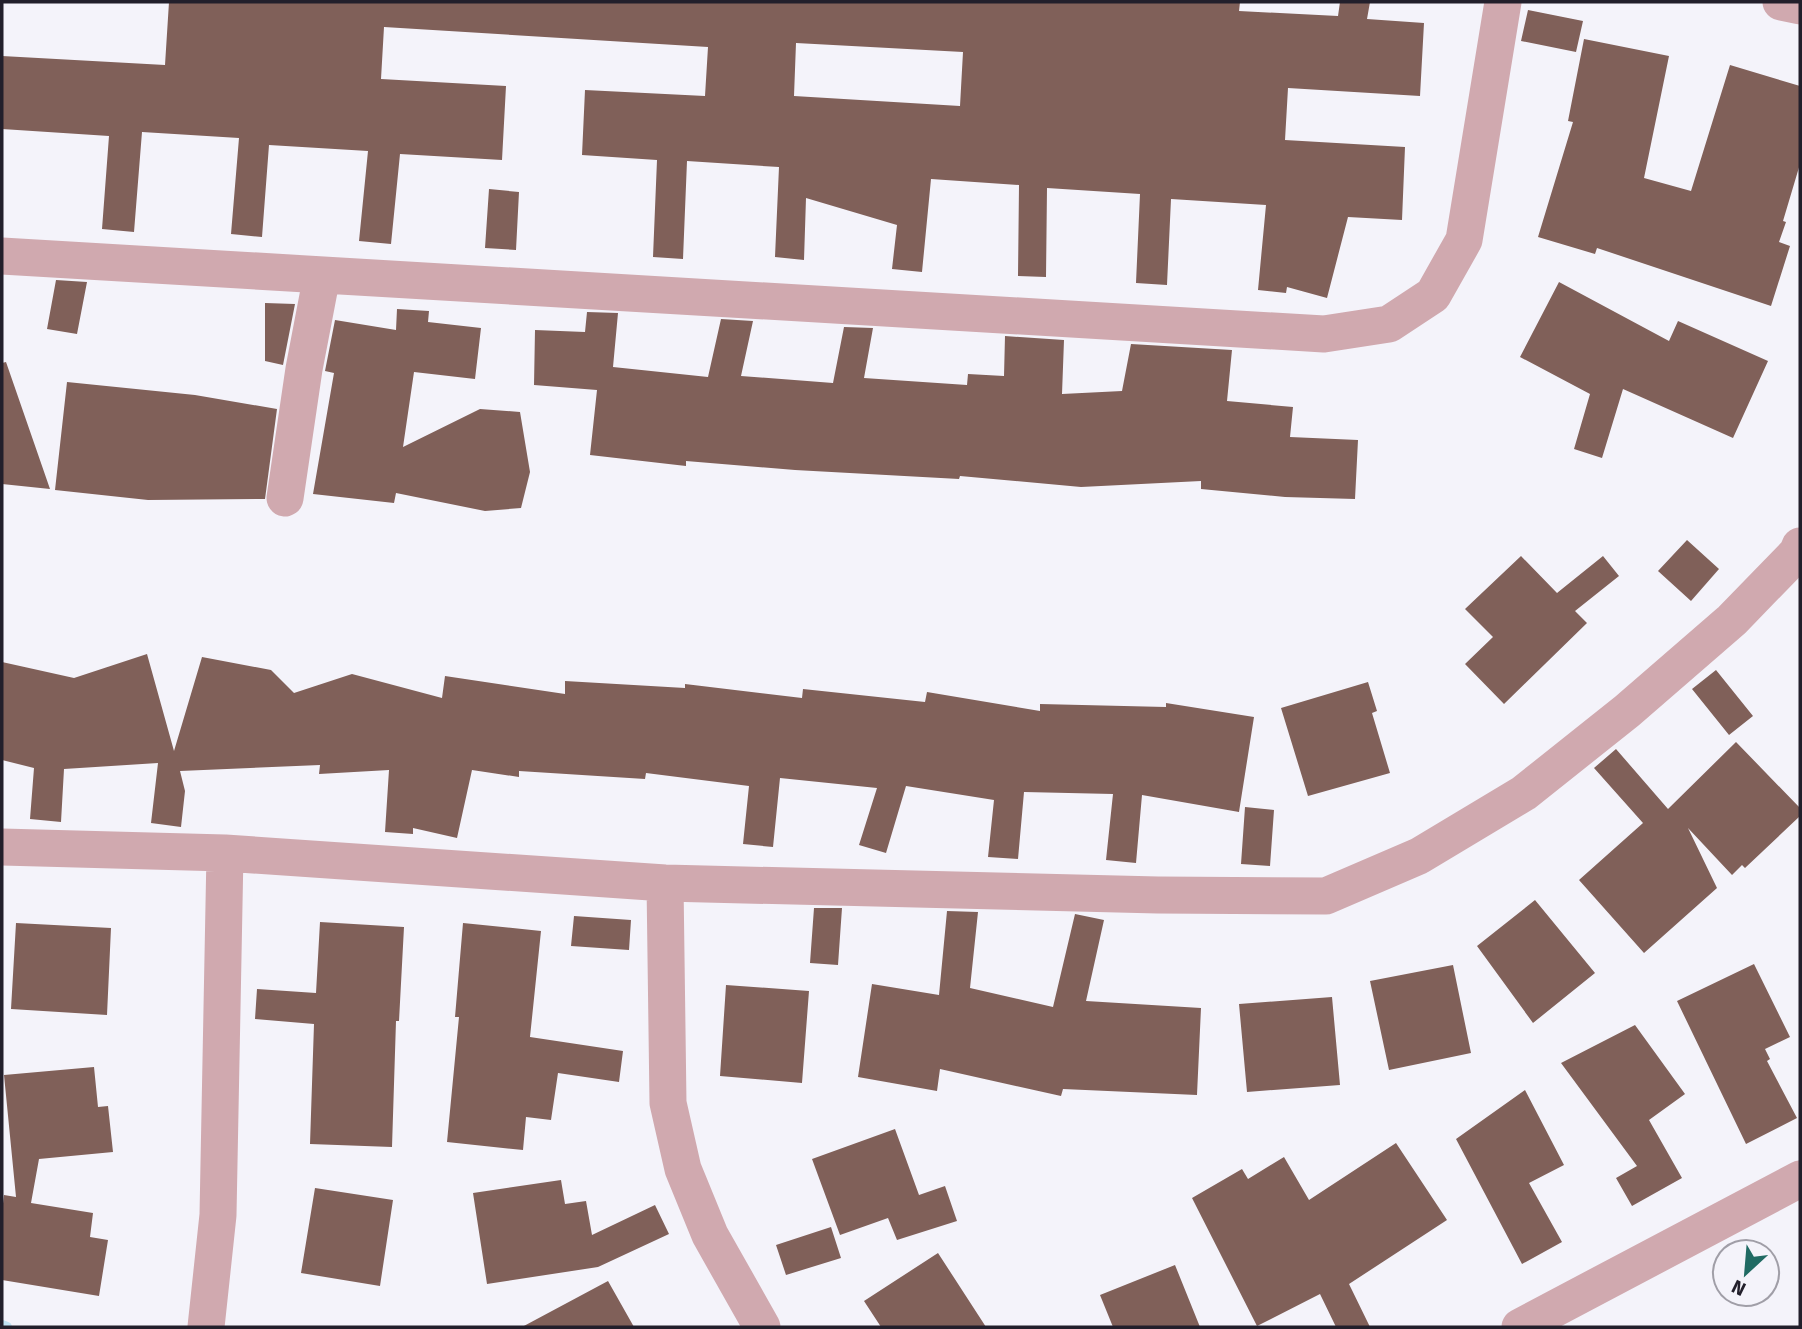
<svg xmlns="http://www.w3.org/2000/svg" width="1802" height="1329" viewBox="0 0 1802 1329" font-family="'Fira Sans',sans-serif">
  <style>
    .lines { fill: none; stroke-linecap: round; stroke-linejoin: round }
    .stream { stroke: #bfe3f3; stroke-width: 10 }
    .building { fill: #806059; fill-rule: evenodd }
    .minor { stroke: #d0a9af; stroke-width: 37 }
  </style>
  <rect width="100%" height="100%" fill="#f4f3fa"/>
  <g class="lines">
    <path class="stream" d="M2,1325L7,1327"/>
  </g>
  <path class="building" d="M169,2H1240L1239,11L1338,16L1340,2H1370L1367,19L1424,23L1420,96L1288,88L1285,140L1405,147L1402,220L1348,217L1327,298L1287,287L1286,293L1258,290L1266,205L1171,199L1167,285L1136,283L1140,194L1047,188L1046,277L1018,276L1019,185L931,179L922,272L892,269L897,225L806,198L804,260L775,257L779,167L687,161L683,259L653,257L657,160L582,155L585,90L705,96L708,47L384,27L381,79L506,86L502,160L400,154L391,244L359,241L368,151L269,145L262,237L231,234L239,138L142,132L134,232L102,229L109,136L2,129V56L165,65ZM796,43L963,52L960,106L794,96Z
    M1528,10L1583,21L1576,52L1521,41Z
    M1584,39L1669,56L1644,178L1691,191L1730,65L1800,86V164L1783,221L1786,222L1779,242L1790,246L1771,306L1597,248L1595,254L1538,237L1573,122L1568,121Z
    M489,189L519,192L516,250L485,248Z
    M56,280L87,282L77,334L47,329Z
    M1559,282L1669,341L1678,321L1768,361L1733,438L1623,389L1602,458L1574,449L1590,394L1520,357Z
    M265,303L295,304L283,365L265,361Z
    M397,309L429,311L428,322L481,328L475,379L414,372L403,447L480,409L520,412L530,472L521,508L485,511L396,493L394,503L313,494L334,373L325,371L335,320L396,330Z
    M587,312L618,313L613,367L708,377L721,319L753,321L741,376L833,383L844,327L873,328L864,378L967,385L968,374L1004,376L1005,336L1064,340L1062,394L1122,391L1131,344L1232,350L1227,401L1293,407L1290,437L1358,440L1355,499L1285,497L1201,489V481L1081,487L960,476L959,479L795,470L686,461V466L590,455L597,390L534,385L535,330L585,332Z
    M6,362L50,489L2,484V363Z
    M67,382L195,395L277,409L265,499L148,500L55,490Z
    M1687,540L1719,569L1691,601L1658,571Z
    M1521,556L1557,593L1603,556L1619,576L1575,611L1587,623L1504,704L1465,664L1493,637L1465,609Z
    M147,654L174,751L202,657L271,670L294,693L352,674L442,698L445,676L565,694V681L685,688V684L802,698L803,689L925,702L927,692L1040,711V704L1166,707V703L1254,717L1239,812L1142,795L1136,863L1106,860L1113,794L1024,792L1018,859L988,857L994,800L906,786L886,853L859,845L877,788L780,778L773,847L743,844L749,786L646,773L645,779L519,771V777L472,770L457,838L413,828V834L385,832L389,770L319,774L320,765L180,771L185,791L181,827L151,823L158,763L64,769L61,822L30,819L34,768L2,760V662L74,678Z
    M1716,670L1753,716L1729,735L1692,689Z
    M1368,682L1377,711L1372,713L1390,773L1308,796L1281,708Z
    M1736,742L1800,808V816L1745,868L1742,865L1732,875L1688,828L1717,888L1644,953L1579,880L1643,823L1594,768L1616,749L1668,809Z
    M1245,807L1274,810L1270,866L1241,864Z
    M1535,900L1595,973L1533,1023L1477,946Z
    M814,908H842L838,965L810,963Z
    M947,911L978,912L970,988L1053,1007L1075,914L1104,920L1086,1001L1201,1008L1197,1095L1063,1089L1061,1096L940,1069L937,1091L858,1077L872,984L939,995Z
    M574,916L631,920L629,950L571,946Z
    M320,922L404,927L399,1021H396L392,1147L310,1144L314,1024L255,1019L257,989L316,993Z
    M16,923L111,928L107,1015L11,1009Z
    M463,923L541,931L530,1037L623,1051L619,1082L558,1073L551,1120L526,1117L523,1150L447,1142L459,1017H455Z
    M1754,964L1790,1037L1765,1049L1770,1059L1767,1061L1797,1118L1746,1144L1677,1001Z
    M1453,965L1471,1053L1389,1070L1370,981Z
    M726,985L809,991L802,1083L720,1076Z
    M1332,997L1340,1085L1247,1092L1239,1004Z
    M1635,1025L1685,1094L1649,1120L1682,1178L1632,1206L1616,1178L1637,1166L1561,1063Z
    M94,1067L98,1107L108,1106L113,1152L39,1159L31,1203L93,1213L90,1237L108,1240L99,1296L2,1280V1212L4,1195L16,1197L4,1075Z
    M1525,1090L1564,1165L1529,1183L1562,1242L1522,1264L1456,1139Z
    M895,1129L919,1195L945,1186L957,1221L897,1240L888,1218L840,1235L812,1159Z
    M1396,1143L1447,1220L1349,1284L1370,1327H1336L1320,1294L1257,1326L1192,1198L1242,1169L1248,1179L1284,1157L1309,1200Z
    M561,1180L565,1204L586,1201L592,1235L655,1205L669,1234L598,1267L487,1284L473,1193Z
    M315,1188L393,1200L380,1286L301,1273Z
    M831,1227L841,1258L786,1275L776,1245Z
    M938,1253L986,1327H881L864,1301Z
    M1175,1265L1200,1327H1113L1100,1295Z
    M608,1281L634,1327H522Z"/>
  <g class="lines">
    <path class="minor" d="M1781,2L1800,6
      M2,256L1324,334L1389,324L1433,295L1464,240L1503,2
      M285,498L304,369L322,275
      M2,847L225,853L665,883L1158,895L1326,896L1419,856L1524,793L1627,711L1732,620L1797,553L1800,546
      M665,883L668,1103L683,1169L710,1235L762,1327
      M206,1327L218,1215L225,853
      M1520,1327L1800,1179"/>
  </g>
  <rect width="1802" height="1329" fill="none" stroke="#221f2b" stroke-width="7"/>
  <g transform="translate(1746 1273) rotate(206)"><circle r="33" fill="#f4f3fa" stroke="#a09ea7" stroke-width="2"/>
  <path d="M0-5L12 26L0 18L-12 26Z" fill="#206a63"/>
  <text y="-10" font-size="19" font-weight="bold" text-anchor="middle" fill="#221f2b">N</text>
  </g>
</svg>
